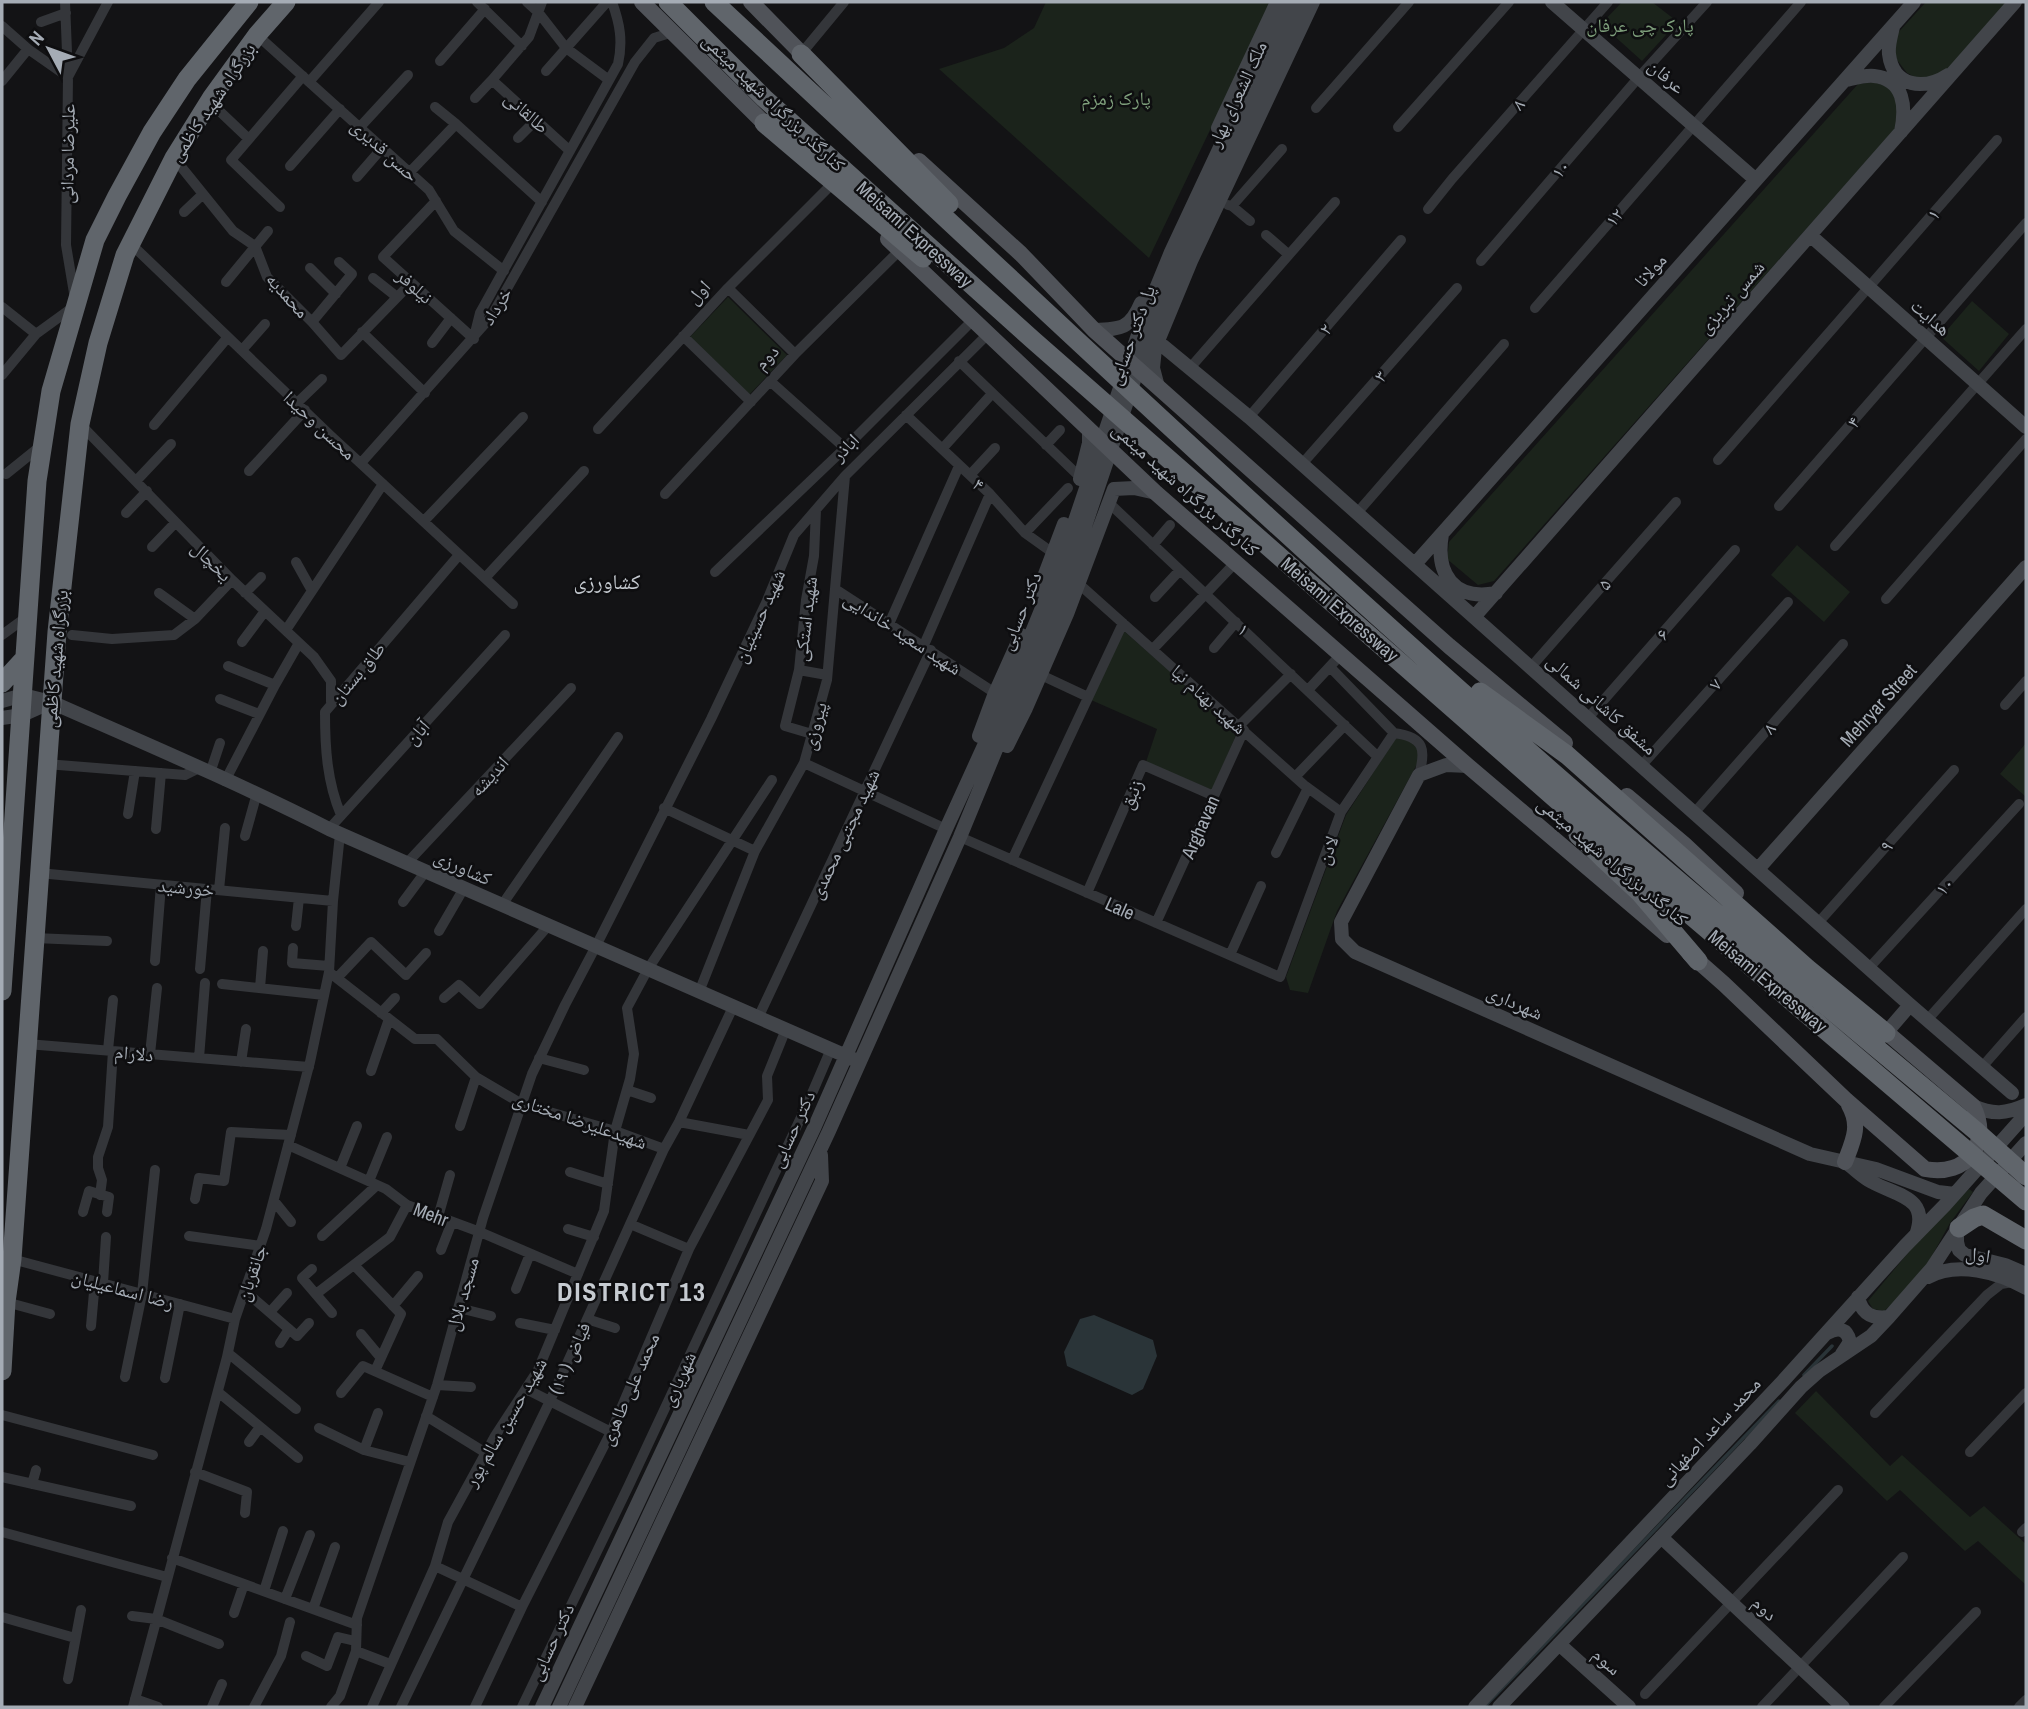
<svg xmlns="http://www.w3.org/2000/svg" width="2028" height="1709" viewBox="0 0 2028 1709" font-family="'Archivo Narrow','Noto Naskh Arabic',sans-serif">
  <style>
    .green { fill: #1b231b }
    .water { fill: #2a3438 }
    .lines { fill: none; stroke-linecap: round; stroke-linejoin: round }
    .stream { stroke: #2a3438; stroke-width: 3.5 }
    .street { stroke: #34363a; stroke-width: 10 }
    .secondary { stroke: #42454a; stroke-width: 14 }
    .primary { stroke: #505359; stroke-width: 16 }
    .highway { stroke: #60656b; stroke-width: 19 }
    .labels { text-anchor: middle; stroke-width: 5; stroke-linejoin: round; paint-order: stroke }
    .park-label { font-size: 19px; fill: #7fa07c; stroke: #0e0e10 }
    .street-label { font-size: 19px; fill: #a5acb5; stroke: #0e0e10 }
    .neighbourhood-label { font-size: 21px; fill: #c6cbd1; stroke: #0e0e10 }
    .district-label { font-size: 26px; font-weight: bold; letter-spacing: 2px; fill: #c6cbd1; stroke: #0e0e10 }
  </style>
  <rect width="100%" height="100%" fill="#131315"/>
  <path class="green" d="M1046,2H1271L1149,258L939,69L1004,48L1034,28Z
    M1622,2H1652L1678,22L1642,61L1601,24Z
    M1926,2H2010L1955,67L1925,82L1907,73L1894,56L1895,36Z
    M1876,82L1892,89L1902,121L1494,581L1478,585L1447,559L1449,542L1858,84Z
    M728,297L787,355L749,395L690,337Z
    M1972,301L2009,334L1979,371L1941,337Z
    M1797,545L1850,592L1824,622L1771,575Z
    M1124,631L1238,731L1212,790L1146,762L1157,729L1091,700Z
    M1404,737L1418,745L1422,755L1337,911L1308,993L1290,990L1286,977L1346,815L1395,739Z
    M2026,743V797L2000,774Z
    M1969,1189L1973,1192L1950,1223L1928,1263L1905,1293L1884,1311L1873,1309L1868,1301L1937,1218Z
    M1816,1391L1890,1466L1902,1455L1970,1517L1984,1506L2026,1544V1585L1978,1541L1965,1551L1900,1490L1887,1501L1795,1413Z"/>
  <path class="water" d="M1094,1315L1153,1340L1157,1356L1143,1389L1132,1395L1067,1366L1064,1352L1080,1319Z"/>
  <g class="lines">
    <path class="stream" d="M1804,1375L1832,1346
      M1484,1707L1779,1401"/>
    <path class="street" d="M477,2L522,46
      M527,2L538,12L566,48L609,80
      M542,2L529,37L492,80L570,151
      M41,22L66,13
      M2,26L28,49L68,77L108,2
      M257,35L429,190L454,231L504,271
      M801,54L844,2
      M440,61L485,9
      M546,71L607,2
      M2,81L28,49
      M309,82L379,2
      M475,98L492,80
      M209,101L249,139
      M435,107L456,124
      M1316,108L1409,2
      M360,127L408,75
      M1398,127L1509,2
      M518,138L536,120
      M174,158L233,231L255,246L267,277L312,322L341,355L411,283
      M290,166L340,109
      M410,172L456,124L542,202
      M357,177L383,147
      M436,201L383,257L474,339
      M1228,205L1232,206L1250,221
      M1232,206L1282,149
      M280,207L231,160L303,76
      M1428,209L1452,179L1608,2
      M184,212L203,194
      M1266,235L1288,254
      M130,243L331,436L513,604
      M1481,261L1639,77L1707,2
      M310,268L336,294
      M373,278L397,297
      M226,282L268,231
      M728,288L795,354
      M2,307L36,334
      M1535,308L1801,2
      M312,322L352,274L339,262
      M362,332L425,393
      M475,333L480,313L618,64C623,41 620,24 612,2
      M683,336L751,402
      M432,343L451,318
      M242,350L265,324
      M959,361L1081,478
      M1190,368L1335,202
      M2,375L36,334L76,305L66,245L68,77L65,2
      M770,381L845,448
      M297,403L322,379
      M906,415L990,494L1025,533L1053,553
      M1249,417L1401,240
      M80,424L232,580L314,657L331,681V702
      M154,425L228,337
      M598,429L728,288L830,186
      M1046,445L1060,430
      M942,449L989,397
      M1718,460L1997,140
      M361,463L491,317L635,62L654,38L673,32
      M1302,464L1457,288
      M249,471L305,410
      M6,474L42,445
      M970,475L995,448
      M845,476L835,589L995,693
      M137,480L171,444
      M665,494L795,354L900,250
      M1109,503L1378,757
      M1779,506L2026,223
      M126,513L147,491
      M1357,513L1504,344
      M424,521L523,417
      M1025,533L1068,488
      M1153,545L1170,525
      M1835,546L2026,329
      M152,547L175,523
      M296,562L311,589
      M715,572L845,448L973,320
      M485,578L584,471
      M1079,584L1304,785L1341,812
      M159,593L195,619
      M245,593L261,577
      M1155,597L1180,570
      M1886,599L2026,439
      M889,624L959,466
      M286,630L383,484
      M2,635L28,616
      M72,635L112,639L174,635L195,619L232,580
      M242,642L265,611
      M924,645L990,494
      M1214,648L1236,622
      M1153,649L1236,562
      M228,666L275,685
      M1330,667L1394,733C1425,737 1426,750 1419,775
      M1531,667L1676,502
      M799,670L827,675
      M1041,675L1088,697
      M1308,690L1335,661
      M220,699L259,714
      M2005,705L2026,681
      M1588,718L1735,550
      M1239,726L1291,674
      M812,734L785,726L799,670L806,600L814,556L816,510
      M804,763L946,829
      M46,764L185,775L199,768
      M1642,765L1788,602
      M210,773L220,743
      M1295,777L1345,725
      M225,781L275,685L299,643
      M664,808L755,851L804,763L827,680L835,589
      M1695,812L1843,644
      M128,814L135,771
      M341,815C327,782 325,748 325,712L459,555
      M156,829L161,773
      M329,829L505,635
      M245,836L257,793
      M960,837L1280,977L1341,812L1394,733
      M1276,853L1308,788
      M1012,860L1123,623
      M407,863L571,688
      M39,873L333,901
      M219,890L225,828
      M1087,893L1143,765L1214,796
      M403,902L426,871
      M502,905L618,737
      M1156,923L1244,730
      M1818,923L1954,770
      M296,926L299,898
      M439,931L464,888
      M34,938L107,941
      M293,948L292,963L329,966
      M1230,955L1261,886
      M155,961L161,885
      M1869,968L2019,804
      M200,969L207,889
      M329,972L415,1039H437L476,1077L522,1104L615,1131L664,1149
      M337,978L371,942L406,975L426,953
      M222,984L324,995
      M260,988L263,951
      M699,992L755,851
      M444,998L459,985L480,1004L548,926
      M381,1013L395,998
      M758,1018L931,650
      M1928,1019L2026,909
      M27,1044L309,1067
      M108,1050L113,1000
      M150,1054L157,988
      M199,1058L205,983
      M539,1058L584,1070
      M241,1062L246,1029
      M1982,1067L2026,1017
      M371,1071L389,1019
      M627,1090L651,1098
      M679,1122L749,1135
      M460,1126L476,1077
      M288,1145L386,1189L407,1205L480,1232L578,1274
      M340,1168L357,1126
      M570,1172L608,1184
      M369,1181L387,1137
      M100,1195L102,1180L98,1168V1157L108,1127L113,1051
      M195,1199L199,1178L224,1181L231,1132L291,1135
      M274,1201L291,1222
      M83,1212L89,1191L109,1197L107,1212
      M438,1217L450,1175
      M630,1224L689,1249
      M568,1229L594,1237
      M189,1236L261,1246
      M322,1236L377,1185
      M441,1250L452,1222
      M12,1259L235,1319
      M354,1265L401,1314L375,1371
      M312,1269L302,1278L332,1313
      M103,1283L106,1237
      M516,1289L530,1254
      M245,1291L297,1336L309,1323
      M316,1294L390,1237L407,1205
      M6,1302L50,1314
      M393,1306L418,1276
      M459,1308L491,1316
      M270,1312L287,1293
      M587,1319L615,1328
      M520,1323L555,1330
      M91,1326L95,1281
      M361,1334L381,1358
      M280,1343L289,1329
      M228,1353L296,1409
      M125,1377L142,1294L155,1170
      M165,1378L180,1304
      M437,1385L471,1387
      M526,1389L611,1432
      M218,1392L298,1458
      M341,1393L363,1366L433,1397
      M1875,1413L1987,1295L2001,1284L2013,1282
      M2,1415L153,1455
      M426,1416L486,1453
      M319,1428L364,1450L410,1462
      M249,1442L260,1427
      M364,1450L378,1413
      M1970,1452L2026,1393
      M195,1472L247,1492L245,1513
      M2,1477L131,1506
      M32,1484L36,1470
      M2,1532L167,1577
      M2022,1532L2026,1528
      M172,1558L357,1625
      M435,1566L522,1607
      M264,1591L283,1531
      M285,1599L310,1535
      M313,1609L335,1547
      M234,1613L244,1584
      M132,1616L156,1619L219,1644
      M2,1617L75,1638
      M356,1651L390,1664
      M306,1656L327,1666L338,1637L355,1641
      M68,1679L81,1610
      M1645,1694L1838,1490
      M135,1699L158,1707
      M133,1707L227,1357L235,1319L266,1229L310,1062L329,972L333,901L340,834
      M212,1707L222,1684
      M254,1707L281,1656L290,1622
      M331,1707L340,1696L356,1651L357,1618L437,1385L483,1218L532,1074L565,1005L596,946L711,719L766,603L794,535L845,476L988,334
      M372,1707L435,1566L448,1522L495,1436L538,1370L604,1211L615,1131L630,1079L634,1054L627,1008L648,969L772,780
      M401,1707L550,1401L664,1149L679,1122L733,1007
      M475,1707L522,1607L611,1432L689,1249L768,1100L767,1076L786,1029
      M522,1707L629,1485L810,1098L831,1049
      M1762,1707L1903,1557
      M1884,1707L1976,1612
      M2019,1707L2026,1700"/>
    <path class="secondary" d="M1552,2L1756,180
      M1893,27C1891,36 1888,45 1889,54C1893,88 1925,90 1948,75
      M1846,80C1855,78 1865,75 1874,76C1905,79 1906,108 1901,132
      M1218,128L1277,2
      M1811,236L2026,427
      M1094,330C1121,329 1130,329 1141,303
      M1163,346L1249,417L1910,1005L2012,1093
      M1158,387L1153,368L1155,348L1191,261L1313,2
      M1080,479L1089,443V429
      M1442,534C1435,574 1454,601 1496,593
      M1415,564L1914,2
      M1039,590L1064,524
      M1475,616L2015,2
      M2,701L23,695L51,702C144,743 238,783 329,829L853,1059
      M2,718L22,715L51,702
      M979,736L995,693L1021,635
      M1007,746L1026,708L1067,614L1114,489L1134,488L1156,493
      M1468,766L1446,765L1419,775L1341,922L1342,939L1355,952L1810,1154L1876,1169L1938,1192L1955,1194
      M1758,869L2026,567
      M1886,1033L1910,1005
      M1973,1106C1993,1115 2006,1114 2026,1105
      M1849,1165C1857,1171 1864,1178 1872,1182C1897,1196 1930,1197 1916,1235
      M1957,1232V1242L1959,1250L1965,1255L2005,1265L2026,1274
      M1928,1277C1957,1261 1998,1272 2026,1288
      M1858,1297C1862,1315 1873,1319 1889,1317
      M1827,1333C1838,1327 1847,1328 1850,1342L1842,1354
      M1661,1537L1843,1707
      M1559,1644L1629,1707
      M542,1707L815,1126L946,829L998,715L1062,559L1142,323L1171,252L1288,2
      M559,1707L829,1131L960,837L1072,565L1151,330L1181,257L1302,2
      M575,1707L822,1181L821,1155
      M1475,1707L1783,1381L1905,1246L1945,1205L2026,1114
      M1499,1707L1750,1444L1801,1387L1819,1371L1871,1336L1889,1317L1932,1268L1981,1193L2026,1143"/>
    <path class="primary" d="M642,2L772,131
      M751,2L809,61
      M919,161L1021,254L1094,330L1158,387L1449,646L1565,743
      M888,239L1156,493L1468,766L1667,935
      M1627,796L1684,844L1736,893
      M1690,954L1724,984L1846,1100L1925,1169C1967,1177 1992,1144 1973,1106L1878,1025
      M1845,1162C1853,1141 1861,1126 1849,1105"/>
    <path class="highway" d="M668,2L764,98L1033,340L1606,843L2026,1201
      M714,2C1013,280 1309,562 1618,829C1736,931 1856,1031 1976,1131L2026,1176
      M801,54L949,204
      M764,123L923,258
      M2,683L24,659
      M1480,692L1567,755L1807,968L1886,1033
      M1578,835L1640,893L1698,961
      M2,991L37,481L51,391L95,240L117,196L152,132L187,79L249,2
      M1959,1228L1974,1218L1983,1215L2026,1240
      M2,1371L6,1302L12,1259L57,632L80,424L98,343L125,255L174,158L212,97L257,35L286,2"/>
  </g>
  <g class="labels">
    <g class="park-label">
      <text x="1640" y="32">پارک چی عرفان</text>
      <text x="1116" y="105">پارک زمزم</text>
    </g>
    <g class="street-label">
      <text transform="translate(1667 76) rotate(41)" y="7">عرفان</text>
      <text transform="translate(1237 94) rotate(-65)" y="7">ملک الشعرای بهار</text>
      <text transform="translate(212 102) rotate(-56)" y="7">بزرگراه شهید کاظمی</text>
      <text transform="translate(774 102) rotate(44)" y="7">کنارگذر بزرگراه شهید میثمی</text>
      <text transform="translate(1518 104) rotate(-49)" y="7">۸</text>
      <text transform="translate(527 112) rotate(42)" y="7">طالقانی</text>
      <text transform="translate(385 150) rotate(42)" y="7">حسن قدیری</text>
      <text transform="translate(67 154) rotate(-89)" y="7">علیرضا مردانی</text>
      <text transform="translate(1560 169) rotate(-49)" y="7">۱۰</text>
      <text transform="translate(1933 214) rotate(-49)" y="7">۱</text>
      <text transform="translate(1614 217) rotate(-49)" y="7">۱۲</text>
      <text transform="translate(915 234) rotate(42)" y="7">Meisami Expressway</text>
      <text transform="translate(1650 270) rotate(-48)" y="7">مولانا</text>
      <text transform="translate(415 286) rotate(42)" y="7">نیلوفر</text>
      <text transform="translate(698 292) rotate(-47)" y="7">اول</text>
      <text transform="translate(288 295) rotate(48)" y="7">محمدیه</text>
      <text transform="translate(1731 297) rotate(-49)" y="7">شمس تبریزی</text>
      <text transform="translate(496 306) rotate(-58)" y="7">خرداد</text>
      <text transform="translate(1931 317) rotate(41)" y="7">هدایت</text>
      <text transform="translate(1325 329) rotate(-49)" y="7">۲</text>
      <text transform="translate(1131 335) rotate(-70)" y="7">پل دکتر حسابی</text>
      <text transform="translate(766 357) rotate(-47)" y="7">دوم</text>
      <text transform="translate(1380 376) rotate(-49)" y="7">۳</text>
      <text transform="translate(1853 422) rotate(-49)" y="7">۴</text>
      <text transform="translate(320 425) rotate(43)" y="7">محسن وحیدا</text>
      <text transform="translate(845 447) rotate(-45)" y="7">اباذر</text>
      <text transform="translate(979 484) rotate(43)" y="7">۴</text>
      <text transform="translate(1186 489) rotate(42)" y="7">کنارگذر بزرگراه شهید میثمی</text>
      <text transform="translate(212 561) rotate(45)" y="7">یخچال</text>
      <text transform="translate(1604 584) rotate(-49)" y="7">۵</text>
      <text transform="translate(1340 609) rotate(41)" y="7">Meisami Expressway</text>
      <text transform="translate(1020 611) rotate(-68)" y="7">دکتر حسابی</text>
      <text transform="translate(759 616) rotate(-66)" y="7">شهید حسینیان</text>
      <text transform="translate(805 619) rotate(-83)" y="7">شهید استکی</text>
      <text transform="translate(1244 629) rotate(43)" y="7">۱</text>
      <text transform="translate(903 633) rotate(33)" y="7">شهید سعید خاندایی</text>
      <text transform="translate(1662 634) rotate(-49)" y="7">۶</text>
      <text transform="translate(55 659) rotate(-85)" y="7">بزرگراه شهید کاظمی</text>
      <text transform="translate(357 673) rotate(-50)" y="7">طاق بستان</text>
      <text transform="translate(1715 684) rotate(-48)" y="7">۷</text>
      <text transform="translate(1209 699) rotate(42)" y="7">شهید بهنام نیا</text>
      <text transform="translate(1602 704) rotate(42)" y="7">مشفق کاشانی شمالی</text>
      <text transform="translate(1878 705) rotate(-48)" y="7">Mehryar Street</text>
      <text transform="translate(814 726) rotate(-75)" y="7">پیروزی</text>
      <text transform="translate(1769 728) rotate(-49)" y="7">۸</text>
      <text transform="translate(417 732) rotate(-48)" y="7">آبان</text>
      <text transform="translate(489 776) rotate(-47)" y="7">اندیشه</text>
      <text transform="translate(1131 794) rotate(-66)" y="7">زنبق</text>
      <text transform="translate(1200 827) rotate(-66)" y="7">Arghavan</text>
      <text transform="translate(844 834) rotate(-65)" y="7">شهید مجتبی محمدی</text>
      <text transform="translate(1886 846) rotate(-48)" y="7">۹</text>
      <text transform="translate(1327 850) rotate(-69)" y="7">لادن</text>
      <text transform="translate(1613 861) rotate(40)" y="7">کنارگذر بزرگراه شهید میثمی</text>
      <text transform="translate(463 867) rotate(24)" y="7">کشاورزی</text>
      <text transform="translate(1944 886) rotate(-48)" y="7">۱۰</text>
      <text transform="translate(186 887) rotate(5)" y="7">خورشید</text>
      <text transform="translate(1120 908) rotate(24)" y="7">Lale</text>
      <text transform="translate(1768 981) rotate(40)" y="7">Meisami Expressway</text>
      <text transform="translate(1515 1002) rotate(24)" y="7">شهرداری</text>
      <text transform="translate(134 1053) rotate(5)" y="7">دلارام</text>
      <text transform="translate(580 1120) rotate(19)" y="7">شهیدعلیرضا مختاری</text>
      <text transform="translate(792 1129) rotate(-65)" y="7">دکتر حسابی</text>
      <text transform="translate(431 1214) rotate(21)" y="7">Mehr</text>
      <text transform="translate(1978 1254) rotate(9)" y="7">اول</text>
      <text transform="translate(251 1273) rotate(-71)" y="7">جانقربان</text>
      <text transform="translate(123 1289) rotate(15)" y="7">رضا اسماعیلیان</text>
      <text transform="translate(462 1294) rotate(-74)" y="7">مسجد بلال</text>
      <text transform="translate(569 1358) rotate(-66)" y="7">فیاض ( ۱۹)</text>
      <text transform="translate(678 1379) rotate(-65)" y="7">شهریاری</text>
      <text transform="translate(629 1389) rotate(-66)" y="7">محمد علی طاهری</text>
      <text transform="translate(505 1422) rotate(-60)" y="7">شهید حسین سالم پور</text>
      <text transform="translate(1709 1431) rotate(-47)" y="7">محمد ساعد اصفهانی</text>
      <text transform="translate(1765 1608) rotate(43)" y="7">دوم</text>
      <text transform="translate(551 1642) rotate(-65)" y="7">دکتر حسابی</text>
      <text transform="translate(1607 1661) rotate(42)" y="7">سوم</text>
    </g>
    <g class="neighbourhood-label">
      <text x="607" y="589">کشاورزی</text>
    </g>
    <g class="district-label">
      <text x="632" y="1301">DISTRICT 13</text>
    </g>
  </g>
  <rect width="2028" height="1709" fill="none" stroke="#a5acb5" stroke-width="7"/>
  <g transform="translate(49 49) rotate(311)" stroke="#0e0e10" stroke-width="5" paint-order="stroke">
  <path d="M0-5L12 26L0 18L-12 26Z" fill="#a5acb5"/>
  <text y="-10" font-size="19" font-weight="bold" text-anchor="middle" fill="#a5acb5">N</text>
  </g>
</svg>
